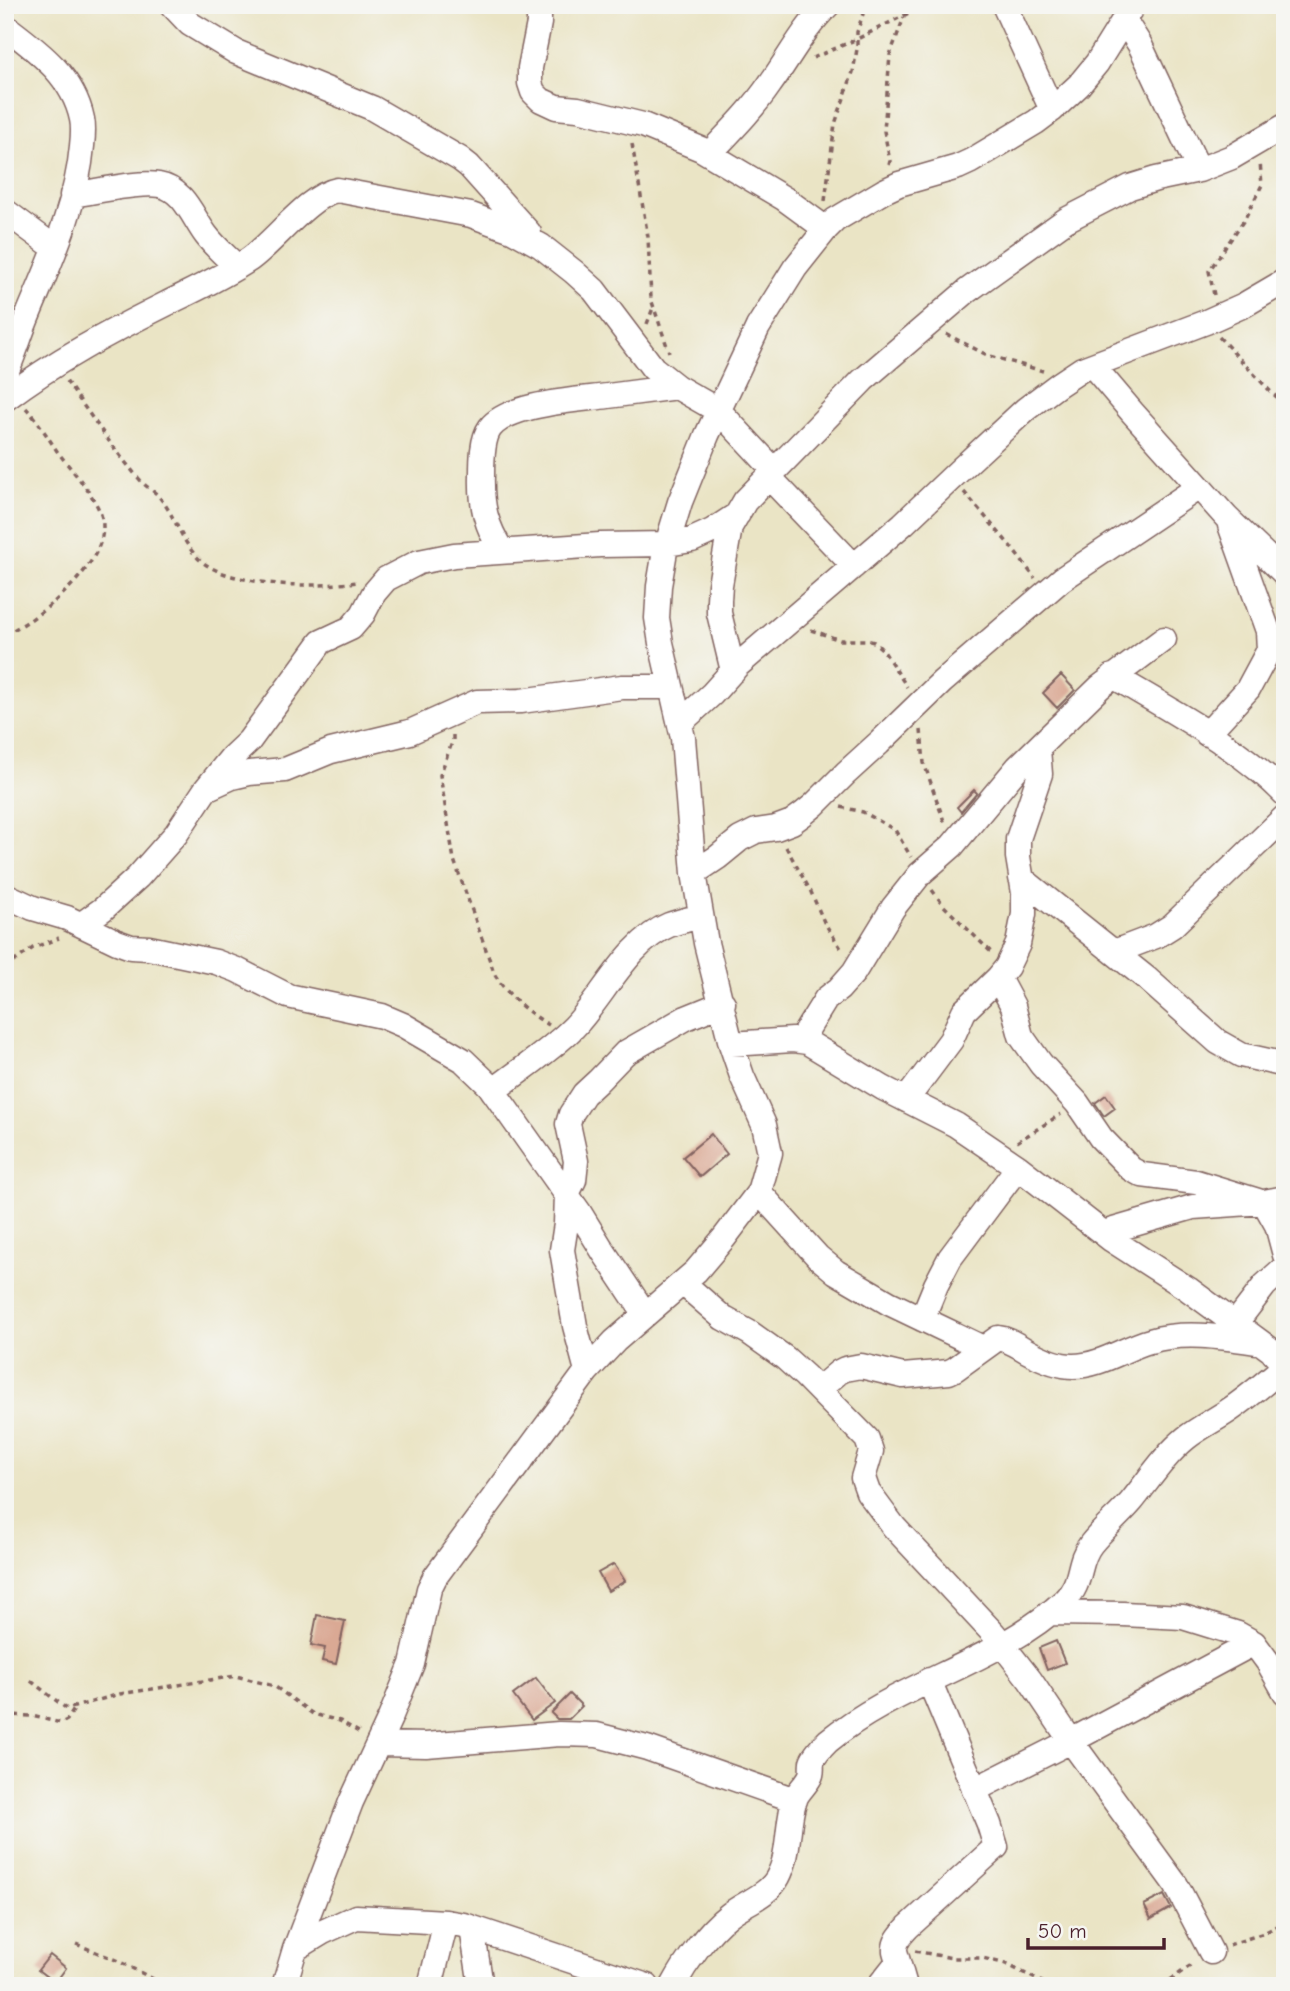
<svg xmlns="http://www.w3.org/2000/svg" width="1290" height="1991" viewBox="0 0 1290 1991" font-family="'Comic Neue',sans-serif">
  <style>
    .building { fill: #daa994 }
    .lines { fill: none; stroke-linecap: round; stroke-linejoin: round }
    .minor-casing { stroke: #826461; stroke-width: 27 }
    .path { stroke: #826461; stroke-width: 3.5; stroke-dasharray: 5 5; stroke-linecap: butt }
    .minor { stroke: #fff; stroke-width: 24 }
  </style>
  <rect width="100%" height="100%" fill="#f6f6f2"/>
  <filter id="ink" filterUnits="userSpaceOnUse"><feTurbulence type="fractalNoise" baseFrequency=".0143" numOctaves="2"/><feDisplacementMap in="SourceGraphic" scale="14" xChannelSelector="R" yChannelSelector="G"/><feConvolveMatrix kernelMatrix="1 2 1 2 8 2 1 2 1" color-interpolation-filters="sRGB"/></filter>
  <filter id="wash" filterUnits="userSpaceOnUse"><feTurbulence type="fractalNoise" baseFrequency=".00686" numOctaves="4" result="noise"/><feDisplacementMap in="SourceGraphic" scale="28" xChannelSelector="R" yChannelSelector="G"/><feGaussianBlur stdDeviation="1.57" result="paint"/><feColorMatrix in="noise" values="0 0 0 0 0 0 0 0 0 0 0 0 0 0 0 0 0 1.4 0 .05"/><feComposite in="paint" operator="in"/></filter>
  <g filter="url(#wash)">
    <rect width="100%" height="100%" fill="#eae4c5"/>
    <g id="blocks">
      <path class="building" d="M1061,675L1075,690L1057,708L1043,693Z
        M974,790L977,793L961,812L957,807Z
        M1106,1095L1115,1108L1104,1116L1095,1103Z
        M711,1134L727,1154L700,1177L683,1157Z
        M614,1564L625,1581L608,1591L598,1573Z
        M317,1615L345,1621L336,1664L322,1661L325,1648L311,1645Z
        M1056,1641L1065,1663L1047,1670L1039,1648Z
        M536,1678L555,1703L532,1720L513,1695Z
        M570,1694L582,1706L569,1719H557L551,1713Z
        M1164,1895L1171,1908L1151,1919L1144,1905Z
        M50,1955L66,1968L55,1983L38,1970Z"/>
    </g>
  </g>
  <g filter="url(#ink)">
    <use href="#blocks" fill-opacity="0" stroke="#826461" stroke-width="2"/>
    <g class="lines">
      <defs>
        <path id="minor" d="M172,5L190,24L236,52L372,108L460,159L469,166L529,233
          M539,5V23L530,68V83L533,92L541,100L556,107L578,109L643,125L701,149L785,199L826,229
          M1004,5L1052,110
          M1124,20L1140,45L1199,170
          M5,26C38,51 73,76 82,119C84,128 83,137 82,146C77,206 49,264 26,320C19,338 13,357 5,375
          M710,153C731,131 753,109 770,84C789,58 804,28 828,5
          M72,195C95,192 138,181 159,185C184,189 193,218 206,235C215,247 227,257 237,267
          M5,211L55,248
          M1093,366L1132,412L1227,518L1285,574
          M5,399C55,361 110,332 166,304C194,290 223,277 250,259C275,241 309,195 337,190L471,215L512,230L541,246L574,272L594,290L653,368L677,387L719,411L774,470
          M768,476L854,566
          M502,551C486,526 481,506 482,475C482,461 482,439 490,428C509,403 579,400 608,396C631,393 654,390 677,387
          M733,671L719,613V600L720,585L730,527L745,501L863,380L967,291L1066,220L1130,187L1156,179L1199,170L1232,157L1285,126
          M1113,676C1168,709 1240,747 1285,794
          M680,723L712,694L737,666L903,524L962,468L1026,409L1058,385L1082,369L1206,322L1244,305L1285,281
          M1207,734L1248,689L1269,650L1268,631L1230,525
          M208,788L232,777L249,773L285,770L331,751L410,732L477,702L521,701L622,687H671
          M694,873L718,857L740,839L756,831L776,828L792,822L803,814L814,805L846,773L879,743L942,682L1062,579L1199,487
          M1021,878L1146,978L1218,1042L1241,1055L1277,1063L1285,1062
          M5,895L33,908L67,918L117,942L131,947L149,948L216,962L237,970L288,996L382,1016L403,1025L463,1060L489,1085L579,1212L603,1251L645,1314
          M82,924L103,909L138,877L176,834L206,789L232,757L249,741L321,642L351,628L363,614L374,593L386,579L419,562L454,555L600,545L667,544L692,540L712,531L738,514
          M1114,952L1156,936L1172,926L1285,817
          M998,978L1013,1006L1021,1036L1041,1064L1077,1103L1101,1138L1131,1169L1142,1175L1196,1182L1258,1201
          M800,1041L826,999L839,989L854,972L893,908L920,874L952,846L1018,767L1100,687L1164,639
          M493,1091C520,1070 549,1052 574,1027C603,997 629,941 669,925C679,921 691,919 701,916
          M906,1100L951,1040L964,1011L998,978L1007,967L1018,944L1024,914V893L1018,857V839L1040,774L1038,749
          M759,1192L818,1257L836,1272L889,1303L983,1348
          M1264,1202L1277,1225L1285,1255
          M1103,1233L1193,1207L1264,1202L1285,1198
          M683,1283L723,1318L750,1333L785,1358L805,1376L867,1439L871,1451L863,1478L868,1492L894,1527L994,1634L1030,1680L1071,1741L1176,1885L1211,1952
          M922,1319L936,1285L950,1258L1018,1167
          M1235,1324L1265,1285L1285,1267
          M587,1371L575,1326L562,1250L566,1224L567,1194L574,1180L576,1161L568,1124L571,1114L584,1094L598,1081L625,1053L686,1018L723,1003
          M819,1389L839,1372L845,1369L861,1366L903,1376L949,1372L955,1369L998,1338C1009,1339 1018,1346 1027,1351C1040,1358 1059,1366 1073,1366C1101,1366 1124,1348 1150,1341C1183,1331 1222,1337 1257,1342
          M1049,1613L1123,1614L1183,1617L1238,1634L1254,1643L1268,1662L1285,1692
          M379,1744L426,1745L559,1734L597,1735L647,1748L795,1800
          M974,1790L1071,1741L1254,1643
          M472,1928L481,1986
          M295,1949L323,1932L356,1917L446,1922L464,1925L647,1986
          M284,1986L295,1949L351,1802L390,1718L412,1664L429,1589L435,1577L587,1371L615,1341L696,1271L724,1238L759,1192L770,1153L764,1125L742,1076L731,1044L706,943L694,873L683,738L661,643L657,618L659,586L665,551L680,502L707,435L758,327L795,268L826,229L835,220L884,191L899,184L958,167L971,161L1036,122L1052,110L1079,85L1097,63L1133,5
          M430,1986L446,1922
          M673,1986C686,1962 707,1932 729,1915C744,1903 769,1895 778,1877C791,1853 786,1823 795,1799C798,1791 806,1785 810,1777C813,1772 811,1768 812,1762C814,1755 823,1746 828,1741C899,1682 996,1664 1064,1601C1084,1582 1076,1563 1091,1544C1103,1529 1118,1517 1131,1502C1149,1480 1164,1456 1186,1438C1200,1427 1217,1419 1231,1409C1250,1396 1267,1381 1285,1366L1271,1350L1188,1289L1112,1240L1018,1167L956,1125L883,1088L807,1042L793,1040L731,1044
          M879,1986L898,1962
          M905,1986L895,1951C894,1941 902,1934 908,1927L996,1847L989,1824L929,1680"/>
      </defs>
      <use href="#minor" class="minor-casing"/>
      <path class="path" d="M813,58L857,39L925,5
        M632,144L648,237L651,299L669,352
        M889,165L890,161L884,131L890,55L904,17
        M825,201L835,124L853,72L857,49V32L866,5
        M1214,295L1209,271L1244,220L1262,185L1260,162
        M647,324L653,308
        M946,334L987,355L1043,371
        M1219,337L1271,392L1285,404
        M66,381C87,410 107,440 130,468C134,473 139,479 144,484C149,489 156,492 160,498C175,516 181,540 197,557C225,588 318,588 357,582
        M964,492L1007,542L1035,578
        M811,630L840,640H866L874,642L883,650L907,687
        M5,635C16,628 27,623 37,615C64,596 116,549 100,512C90,489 72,471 57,451C47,436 38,421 26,408
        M921,730L924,763L945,824
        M453,735V740L440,775L454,860L495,975C509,997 527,1012 549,1025
        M841,807L863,812L895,830L911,857
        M786,847L811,892L824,922L842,950
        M932,890L944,906L992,953
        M5,968L33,948L59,938
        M1017,1142L1061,1114
        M31,1681L67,1709L120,1694L236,1676L274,1686L313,1714L340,1721L362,1734
        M5,1715L32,1716L61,1723L67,1720L75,1708
        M76,1944L116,1960L167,1986
        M1229,1945L1264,1933L1285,1922
        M915,1951L952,1958H983L1006,1964L1050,1986
        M1162,1986L1194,1963"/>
      <use href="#minor" class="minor"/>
    </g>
  </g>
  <rect width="1290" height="1991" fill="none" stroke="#f6f6f2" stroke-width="28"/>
  <path d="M1028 1938v10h136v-10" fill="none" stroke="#4a1f2b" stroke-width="3.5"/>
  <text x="1038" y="1938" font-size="21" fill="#4a1f2b" stroke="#f6f6f2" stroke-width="5" paint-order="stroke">50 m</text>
</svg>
